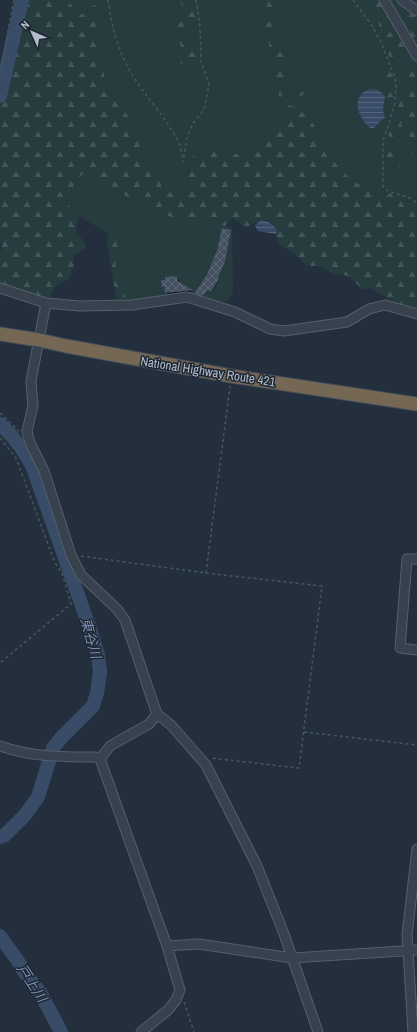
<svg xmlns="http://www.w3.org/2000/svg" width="417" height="1032" viewBox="0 0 417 1032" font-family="'Archivo Narrow','Noto Sans JP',sans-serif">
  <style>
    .green { fill: #263c3f }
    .forest { fill: url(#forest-firs) }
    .water { fill: url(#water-rules) }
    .shadow { fill: #0007 }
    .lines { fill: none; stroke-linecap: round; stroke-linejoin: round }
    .river { stroke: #394c67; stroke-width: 14 }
    .building { fill: url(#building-cross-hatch) }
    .minor-casing { stroke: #565f6c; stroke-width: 11 }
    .highway-casing { stroke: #434c59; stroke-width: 15 }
    .path { stroke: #44595c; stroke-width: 1.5; stroke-dasharray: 3 3; stroke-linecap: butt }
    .minor { stroke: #38414e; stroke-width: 9 }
    .highway { stroke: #746855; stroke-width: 13 }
    .labels { text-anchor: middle; stroke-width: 3; stroke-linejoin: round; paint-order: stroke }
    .street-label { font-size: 13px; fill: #b4bcc9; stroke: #1d2633 }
    .water-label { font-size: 14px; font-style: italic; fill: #7c92b1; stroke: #1d2633 }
  </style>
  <defs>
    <pattern id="forest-firs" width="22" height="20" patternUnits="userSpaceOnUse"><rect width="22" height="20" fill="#263c3f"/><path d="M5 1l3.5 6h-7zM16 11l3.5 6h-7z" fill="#435659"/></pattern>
    <pattern id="water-rules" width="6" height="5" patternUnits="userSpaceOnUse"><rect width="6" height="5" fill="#394c67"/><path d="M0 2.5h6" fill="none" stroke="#53647b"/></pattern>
    <pattern id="building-cross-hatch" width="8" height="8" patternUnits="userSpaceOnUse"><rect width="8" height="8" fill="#455162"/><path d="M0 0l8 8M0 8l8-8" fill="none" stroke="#5d6877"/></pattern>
  </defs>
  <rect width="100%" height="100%" fill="#242f3e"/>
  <path class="green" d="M72,0H417V205L407,199L381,189L372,193L351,179L339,168L334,161L329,158L320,146L319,139L316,135V128L311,121L309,106L300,104L293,107L288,105L284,111L281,123L277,128L267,135L266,137L256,143L251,151L242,154L210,151L202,156L197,155L188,170V181L186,187L169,193L164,192L157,175L149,165L122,107L109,95L106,84L96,32L100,20L89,8L84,14L78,15L70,2Z
    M84,172L154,212L175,218L232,227L233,291L229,299L226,302L204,301L124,304L117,301L107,242L109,234L79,216L64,200Z"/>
  <path class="forest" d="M18,0H72L70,2L78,15L84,14L89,8L98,4L100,20L96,32L106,84L109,95L122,107L129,118L143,152L149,165L157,175L164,192L169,193L186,187C186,187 188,181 188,181C190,170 183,152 202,156C218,145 225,155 241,154C244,154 248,152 251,151L256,143L266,137L267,135L281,123L286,107L288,105C294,107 298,106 302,101L307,100L309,106L311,121L316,128V135L319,139L320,146L329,158L334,161L339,168L351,179L372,193L376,189H381L385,192L400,196L417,205V313L392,305L394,302L371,288L366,290L362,289L348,276L332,273L319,266H312L306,265L293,252L281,246L278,243L276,235L277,231C265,207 254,229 244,226C240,225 237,220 233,218L225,226L175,218L154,212L84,172L64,200L79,216C70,238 84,234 86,248L73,256L74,265L68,280C53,283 55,291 46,301L17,292L0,283V251L2,249L0,238V101L2,94L11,40Z
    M181,0H186L193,6L196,7L199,26L187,33L186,36L193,47V54L196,52L199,53L197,58L192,59L198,64L196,65H185L180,63L186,55V50L181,48L179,38L173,34L174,32L172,22L175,19H178L180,22L190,13L181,4Z
    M250,0H276L275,8L278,24L274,29L268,33L262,29L263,22L269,20L270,17L265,10L267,6L263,3L260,6L251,7L249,5Z
    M368,0H379L404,43L405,54L417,64V101L413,104L412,106L417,114L414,117L411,118L407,116H399L395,111L398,94L408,88L412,80L409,76H403L405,63L403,61L396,62L390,59L387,51V42L380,29L378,20L374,13L371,2Z
    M388,0H395L398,10L400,13L406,12L408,9L417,17V48Z
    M269,40L278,41L279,52L285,53C287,57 286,58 286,62C286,74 298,80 305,86V94L298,97L295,85L287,79L284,80L283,89L284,94L281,97L279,96L276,74L268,41Z
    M389,62C392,74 402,97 386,104L387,97L390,92L387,78L385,76L386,65Z
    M412,120C417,128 417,145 415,153H412L410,150L404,148L405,141L411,140L408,130L409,122Z
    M397,121H402L401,124L404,133L399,135C395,147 403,158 398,169L395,171L392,162C387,159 385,152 384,147L385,144L388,145L392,141L388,134L389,128Z
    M109,234L124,242L114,249L119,294H125L126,301L120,303L117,301L107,242Z"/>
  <path class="water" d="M369,89L378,90L385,96L383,110L385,118L379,122L375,127L371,129C359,118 349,98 369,89Z
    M261,220C268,221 274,224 277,231L276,234L258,231L255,226L256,224Z"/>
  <path class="shadow" d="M230,231L225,263L218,279L219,280L212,292L208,290L205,295L196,293Z
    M176,277L179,279V283L193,292L168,295L163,287Z"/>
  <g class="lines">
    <path class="river" d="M0,96L22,0
      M0,424C14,437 25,451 33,468L89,626L98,655L100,672L97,693L93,706L61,738L53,748L38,797L25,815L5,835L0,837
      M0,936L18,961L23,970L41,994L61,1032"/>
  </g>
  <path class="building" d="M222,228L231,230L225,262L218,278L219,279L211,292L208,290L204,295L202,296L195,293L207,274L217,251Z
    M177,276L178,282H179L193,290L165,293L164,287H162L161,280H165V277Z"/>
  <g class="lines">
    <defs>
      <path id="minor" d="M384,0L417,56
        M402,0L417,11
        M0,288L46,303L80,306L132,305L187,297L235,312L270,329L284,331L347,322L369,309L385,305L417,314
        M46,303L31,381L33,406L27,431L30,443L44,471L71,555L81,575L117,609L125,620L157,714L171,725L206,765L257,866L284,934L318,1032
        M417,559H407L400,648L417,650
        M0,746C30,757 63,757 95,757L100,759L167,946L180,990L176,1000L168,1010L141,1032
        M100,759L110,746L149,724L157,714
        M167,946L199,944L292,958L417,950
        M413,1032L407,935L417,849"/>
      <path id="highway" d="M0,334L39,340L66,346L231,376L417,404"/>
    </defs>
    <use href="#minor" class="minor-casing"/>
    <use href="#highway" class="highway-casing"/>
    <path class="path" d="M108,0C111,25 118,51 131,73C145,96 165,116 178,141C181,147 182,155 183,162L187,138L190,130L193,123L201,114L205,106L209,84L201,62L200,27L196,0
      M353,0L373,27L381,42L394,75L396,84L395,102L393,110L383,141V186L385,190L409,198L417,203
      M0,74L14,0
      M0,413L19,431
      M0,438L16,458L55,563L62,573L71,604L0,663
      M81,556L206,573L322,586L299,768L211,758
      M206,573L230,386
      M304,732L417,745
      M184,1002L194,1032"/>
    <use href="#minor" class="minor"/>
    <use href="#highway" class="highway"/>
  </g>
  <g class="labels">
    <g class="street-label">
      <text transform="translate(208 371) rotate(9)" y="5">National Highway Route 421</text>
    </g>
    <g class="water-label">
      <text transform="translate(91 638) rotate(74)" y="5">東谷川</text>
      <text transform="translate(32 983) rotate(57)" y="5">戸上川</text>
    </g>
  </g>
  <g transform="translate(32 32) rotate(315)" stroke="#1d2633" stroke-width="3" paint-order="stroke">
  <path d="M0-3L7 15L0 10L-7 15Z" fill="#b4bcc9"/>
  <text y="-6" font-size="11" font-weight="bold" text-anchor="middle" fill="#b4bcc9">N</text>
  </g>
</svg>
